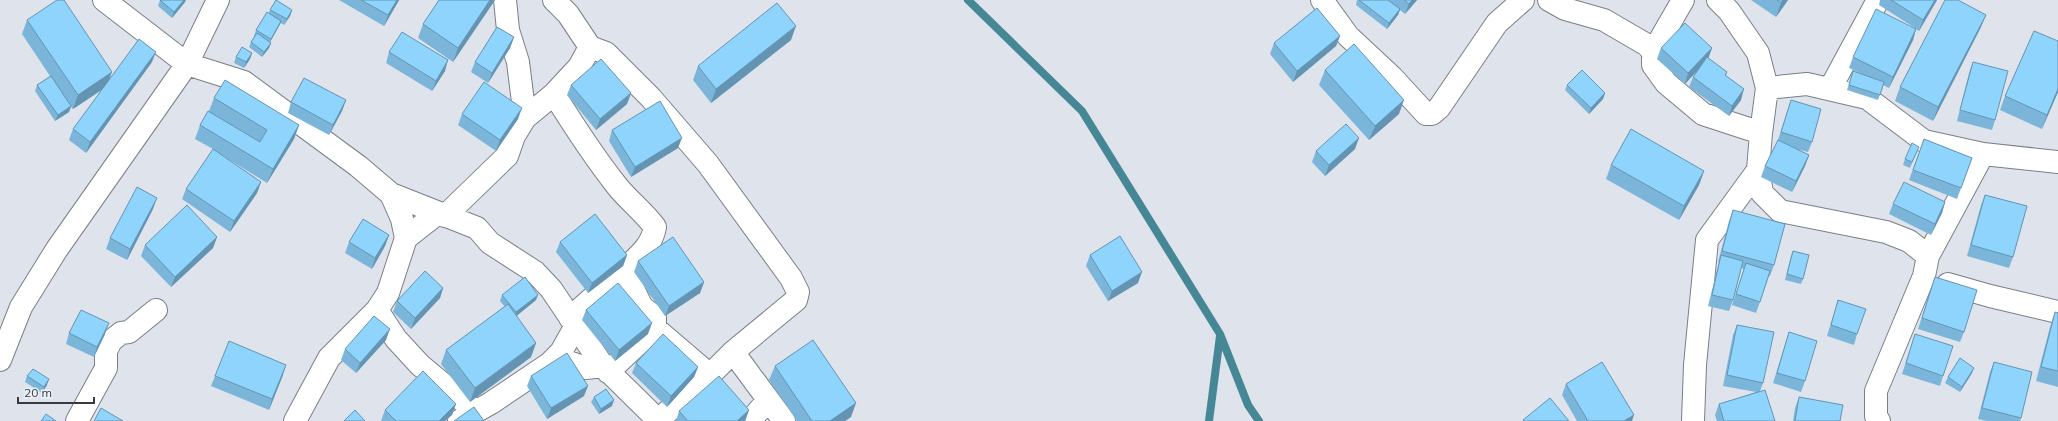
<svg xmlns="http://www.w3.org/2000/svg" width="2058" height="421" viewBox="0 0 2058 421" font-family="Mulish,sans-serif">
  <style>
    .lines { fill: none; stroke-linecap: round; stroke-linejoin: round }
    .stream { stroke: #468795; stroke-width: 8 }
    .street-casing { stroke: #7a7f87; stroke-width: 24 }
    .street { stroke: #fff; stroke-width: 22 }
    .wall { fill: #7bb6da }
    .shaded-wall { fill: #6494b1 }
    .building { fill: #8fd4fd; stroke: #6494b1 }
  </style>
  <rect width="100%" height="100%" fill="#dee3ec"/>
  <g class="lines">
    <path class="stream" d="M968,0L1082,111L1220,334L1248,405L1259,421
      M1209,421L1220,336"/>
    <defs>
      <path id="street" d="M104,0L187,64L244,82L358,166L391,194L477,228L490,243L535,272L551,289L603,366L659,421
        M505,0L508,30L518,62L525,118
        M554,0L568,14L590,47L606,53L651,98L708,164L791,278L798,292L796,300L733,352L710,375L658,420
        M1322,0L1348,36L1392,77L1426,114H1432L1439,108L1497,23L1523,0
        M1549,0L1565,9L1604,20L1647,45L1653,52V65L1666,83L1703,114L1761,133
        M1718,0L1729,11L1758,53L1767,88L1761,133L1758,170L1762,193L1780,211L1886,232L1909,241L1928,256L1924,276L1876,391V416L1879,421
        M1653,52L1683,0
        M1767,88L1807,84L1867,98L1924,141L1983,154L2058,162
        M1830,89L1878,0
        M554,94C574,126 594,157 617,186C629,201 643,211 655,227C652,246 637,257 624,270L642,307L655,317V328L710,375
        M445,216L507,156L514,136L525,118L554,94L579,67L590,47
        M406,238L438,213
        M1928,256L1983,154
        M1948,284L1990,296L2058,312
        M377,310L396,339L420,365L475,411
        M570,318L624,270
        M733,352L784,421
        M0,360L21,307L57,249L187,64L218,0
        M549,364L562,360L586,368L603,366
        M608,372L655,328
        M77,421L106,368V351L111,341L121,333L129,332L156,310
        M295,421L329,358L377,310L388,293L406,238L402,219L391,194
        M459,421L491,403L549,364L561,352L575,327
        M750,421L768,400
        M1693,421L1695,365L1707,240L1758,170"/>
    </defs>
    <use href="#street" class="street-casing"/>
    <use href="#street" class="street"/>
  </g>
  <path class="wall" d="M160,0L185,2L172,18L158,6Z
    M339,0H399L384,26Z
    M495,0L453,62L418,38L423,24Z
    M1357,0H1417L1405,14L1400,10L1398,15L1387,29L1356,5Z
    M1751,0H1788L1776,17Z
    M1880,0H1937L1919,31L1916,29L1913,40L1889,88L1883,85L1878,100L1847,90L1853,71L1862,74L1849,68L1853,57L1915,28L1879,5Z
    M270,10H292L290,16L284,25L281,23L279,26L270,42L271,43L269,48L262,57L249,47L251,42L255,36H254L256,30L269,13Z
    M1986,15L1980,29L1933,121L1895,101L1900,87Z
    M27,20L110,79L152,62L86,153L69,140L73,129L102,90L73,109L71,107L69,112L55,121L35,91L37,85L50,76L22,34Z
    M1340,36L1336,46L1293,82L1270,54L1274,43Z
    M514,37L510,48L488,83L471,72L475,62Z
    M791,40L711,103L693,80L698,66Z
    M1661,48H1712L1708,58L1727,72L1726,75L1741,100L1729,116L1689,87L1693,77L1699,68L1685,84L1657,59Z
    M389,52L445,71L432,91L386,63Z
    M252,53L250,59L244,68L234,63L236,57Z
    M1973,62L1995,120L1992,130L1957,121L1969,73Z
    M1325,70L1399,114L1369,140L1319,85Z
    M571,85L631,93L627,104L596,130L567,95Z
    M1567,85L1605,93L1603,99L1589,114L1565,90Z
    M2058,92L2042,129L2000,110L2005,96Z
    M214,98L299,125L294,139L267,183L217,152L261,182L257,193L230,232L182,199L186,189L213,149L195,139L200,125L209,111Z
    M346,100L342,111L329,135L288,113L291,102Z
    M1791,100L1812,142L1808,152L1796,149L1809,155L1805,166L1792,192L1761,177L1765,166L1778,140Z
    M462,114L518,119L496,151L458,125Z
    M612,130L678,148L631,177L609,141Z
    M1924,139L1972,158L1957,199L1909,180Z
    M1355,149L1325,176L1312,162L1316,151Z
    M1917,152L1910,168L1903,165L1905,159Z
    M1611,165L1704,171L1699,185L1679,220L1606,179Z
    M1985,195L2013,257L2009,268L1967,256L1981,205Z
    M1945,202L1942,213L1931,235L1889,214L1893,204Z
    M153,209L127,260L106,249L110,238Z
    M1733,210L1774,265L1770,276H1769L1756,313L1732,305L1744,269L1741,268L1733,300L1729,311L1708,306L1719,262H1718L1729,221Z
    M389,235L385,246L372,269L345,253L349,242Z
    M217,237L213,248L171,287L141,256L145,245Z
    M560,242L627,255L623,266L588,293L556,252Z
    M1793,251L1803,279L1801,284L1785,280L1791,256Z
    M1090,255L1138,283L1108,301L1086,266Z
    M638,261L704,282L700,293L665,316L634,272Z
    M1935,277L1964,332L1960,342L1918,329Z
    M443,288L440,298L411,329L393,312L397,301Z
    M502,295L536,300L516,316L536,343L531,357L470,402L441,364L446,350L505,307L500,301Z
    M1838,300L1857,334L1854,345L1827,336Z
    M586,310L648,334L615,361L582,320Z
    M2055,312L2058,313V387L2036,381L2050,327Z
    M1737,325L1763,383L1760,391L1775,421H1717L1715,415L1719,404L1756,392L1723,386L1733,335Z
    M1789,332L1805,381L1801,392L1773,383Z
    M69,333L105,334L94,357L66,344Z
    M1915,334L1943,376L1940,386L1902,374Z
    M386,340L356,373L341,360L345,349Z
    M1994,362L2021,418L2020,421H1987L1978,419L1990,372Z
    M636,363L698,367L694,377L667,407L632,373Z
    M775,366L851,417L845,421H797L769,380Z
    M1972,373L1960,392L1945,383L1948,377Z
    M283,375L269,410L211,386L215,376Z
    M27,376L47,385L42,393L25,382Z
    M531,376L584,396L547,419L527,386Z
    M1566,384L1632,421H1577L1562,395Z
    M594,397L612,406L599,414L591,402Z
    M1799,397L1840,421H1793L1795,408Z
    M385,410L452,415L445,421H381Z
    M749,410L745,421H676L679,411Z"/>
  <path class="shaded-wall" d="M184,0H186L185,2L172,18L174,12Z
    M397,0H399L398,2L384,26L388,15Z
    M490,0H495L453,62L458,48Z
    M1412,0H1417L1405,14L1409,4Z
    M1783,0H1788L1776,17L1781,3Z
    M1935,0H1937L1919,31L1923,20Z
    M1400,9L1398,15L1387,29L1389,23Z
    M292,10L290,16L284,25L287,19Z
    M1986,15L1980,29L1933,121L1938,107Z
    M281,21L279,26L269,44L271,39Z
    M796,26L791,40L711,103L716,89Z
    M1916,29L1913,40L1889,88L1893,77Z
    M1340,36L1336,46L1293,82L1297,71Z
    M514,37L510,48L488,83L492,73Z
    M271,43L269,48L262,57L264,52Z
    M1712,48L1708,59L1685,84L1688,73Z
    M156,52L152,62L86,153L90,142Z
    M252,53L250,59L244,68L246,62Z
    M448,60L445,71L432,91L436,81Z
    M112,72L107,86L73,109L78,95Z
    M1744,89L1741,100L1729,116L1732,106Z
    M2058,89V92L2042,129L2047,115Z
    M631,93L627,104L596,130L600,119Z
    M1605,93L1603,99L1589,114L1591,108Z
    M346,100L342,111L329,135L333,125Z
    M1404,100L1399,114L1369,140L1375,126Z
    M71,106L69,112L55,121L58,115Z
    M522,108L518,119L496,151L500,140Z
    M299,125L294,139L267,183L273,169Z
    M682,138L678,148L631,177L635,167Z
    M1359,138L1355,149L1325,176L1329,165Z
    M1809,155L1805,166L1792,192L1796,181Z
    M1704,171L1699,185L1679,220L1684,206Z
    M261,182L257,193L230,232L234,221Z
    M157,198L153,209L127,260L130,249Z
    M1945,202L1942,213L1931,235L1935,224Z
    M389,235L385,246L372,269L375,258Z
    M217,237L213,248L171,287L175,277Z
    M627,255L623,266L588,293L592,283Z
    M1142,272L1138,283L1108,301L1112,291Z
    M704,282L700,293L665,316L669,306Z
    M443,288L440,298L411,329L415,318Z
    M538,295L536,300L514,318L516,312Z
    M109,323L105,334L94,357L97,347Z
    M652,323L648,334L615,361L619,350Z
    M390,329L386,340L356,373L360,363Z
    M536,343L531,357L470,402L475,388Z
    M286,365L283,375L269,410L272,399Z
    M698,367L694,377L667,407L671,396Z
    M1974,368L1972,373L1960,392L1962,387Z
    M49,379L47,385L42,393L44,387Z
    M588,386L584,396L547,419L551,408Z
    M614,400L612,406L599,414L601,409Z
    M856,403L851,417L845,421H830Z
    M456,404L452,415L445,421H439Z
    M749,410L745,421H737Z
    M1634,415L1632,421H1624Z"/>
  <path class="building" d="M57,0H64L112,72L78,95L27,20Z
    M160,0H184L174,12Z
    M276,0L292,10L287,19L270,10Z
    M361,0H397L388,15Z
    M439,0H490L458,48L423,24Z
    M1359,0H1388L1400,9L1389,23Z
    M1404,0H1412L1409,4Z
    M1777,0H1783L1781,3Z
    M1891,0H1935L1923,20Z
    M1945,0H1958L1986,15L1938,107L1900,87Z
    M777,3L796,26L716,89L698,66Z
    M1317,8L1340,36L1297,71L1274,43Z
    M1876,9L1916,29L1893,77L1853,57Z
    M267,12L281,21L271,39L256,30Z
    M1685,23L1712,48L1688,73L1661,48Z
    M497,27L514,37L492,73L475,62Z
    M2034,31L2058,41V89L2047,115L2005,96Z
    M402,32L448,60L436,81L389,52Z
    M257,33L271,43L264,52L251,42Z
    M139,39L156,52L90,142L73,129Z
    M1354,44L1404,100L1375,126L1325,70Z
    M242,47L252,53L246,62L236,57Z
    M1707,57L1727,72L1725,75L1744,89L1732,106L1693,77Z
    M601,59L631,93L600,119L571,85Z
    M1973,62L2008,71L1995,120L1960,110Z
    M1582,70L1605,93L1591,108L1567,85Z
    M1853,71L1884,82L1880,95L1849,85Z
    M51,76L71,106L58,115L37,85Z
    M304,78L346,100L333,125L291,102Z
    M225,80L299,125L273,169L200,125L208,111L260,142L267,130L214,98Z
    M484,82L522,108L500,140L462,114Z
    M1791,100L1821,109L1812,142L1781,132Z
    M660,101L682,138L635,167L612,130Z
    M1346,124L1359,138L1329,165L1316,151Z
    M1631,129L1704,171L1684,206L1611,165Z
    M1924,139L1972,158L1961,188L1913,170Z
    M1778,140L1809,155L1796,181L1765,166Z
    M1912,143L1919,147L1912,162L1905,159Z
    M213,149L261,182L234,221L186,189Z
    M1904,182L1945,202L1935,224L1893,204Z
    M137,187L157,198L130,249L110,238Z
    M1985,195L2027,206L2013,257L1971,245Z
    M187,205L217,237L175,277L145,245Z
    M1733,210L1785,224L1774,265L1722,251Z
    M595,214L627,255L592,283L560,242Z
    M363,219L389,235L375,258L349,242Z
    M1120,236L1142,272L1112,291L1090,255Z
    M673,237L704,282L669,306L638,261Z
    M1793,251L1809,255L1803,279L1787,274Z
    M1721,255L1743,261L1733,300L1712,295Z
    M1746,263L1770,271L1760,302L1736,294Z
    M425,271L443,288L415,318L397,301Z
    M525,277L538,295L516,312L502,295Z
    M1935,277L1977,290L1964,332L1922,318Z
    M618,283L652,323L619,350L586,310Z
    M1838,300L1866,309L1857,334L1831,325Z
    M508,304L536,343L475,388L446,350Z
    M81,310L109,323L97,347L69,333Z
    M2055,312L2058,313V371L2041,367Z
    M374,316L390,329L360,363L345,349Z
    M1737,325L1774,332L1763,383L1727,375Z
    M1789,332L1817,341L1805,381L1777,373Z
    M663,334L698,367L671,396L636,363Z
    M1915,334L1953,346L1943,376L1906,363Z
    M813,340L856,403L830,421H812L775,366Z
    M229,341L286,365L272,399L215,376Z
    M567,353L588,386L551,408L531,376Z
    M1960,358L1974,368L1962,387L1948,377Z
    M1602,362L1634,415L1624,421H1588L1566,384Z
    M1994,362L2032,372L2021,418L1982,408Z
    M33,369L49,379L44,387L27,376Z
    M423,371L456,404L439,421H396L385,410Z
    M719,376L749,410L737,421H688L679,411Z
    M606,389L614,400L601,409L594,397Z
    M1765,390L1775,421H1724L1719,404Z
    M1799,397L1843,405L1840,421H1795Z
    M1550,398L1569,421H1524L1523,420Z
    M474,407L484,421H454Z
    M101,408L123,421H94Z
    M355,410L365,421H344Z
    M46,414L56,421H41Z"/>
  <path d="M18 397v6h76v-6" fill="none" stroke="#383b3e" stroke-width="2"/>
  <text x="24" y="397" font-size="12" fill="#383b3e" stroke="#ebf0f9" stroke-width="3" paint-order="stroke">20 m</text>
</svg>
